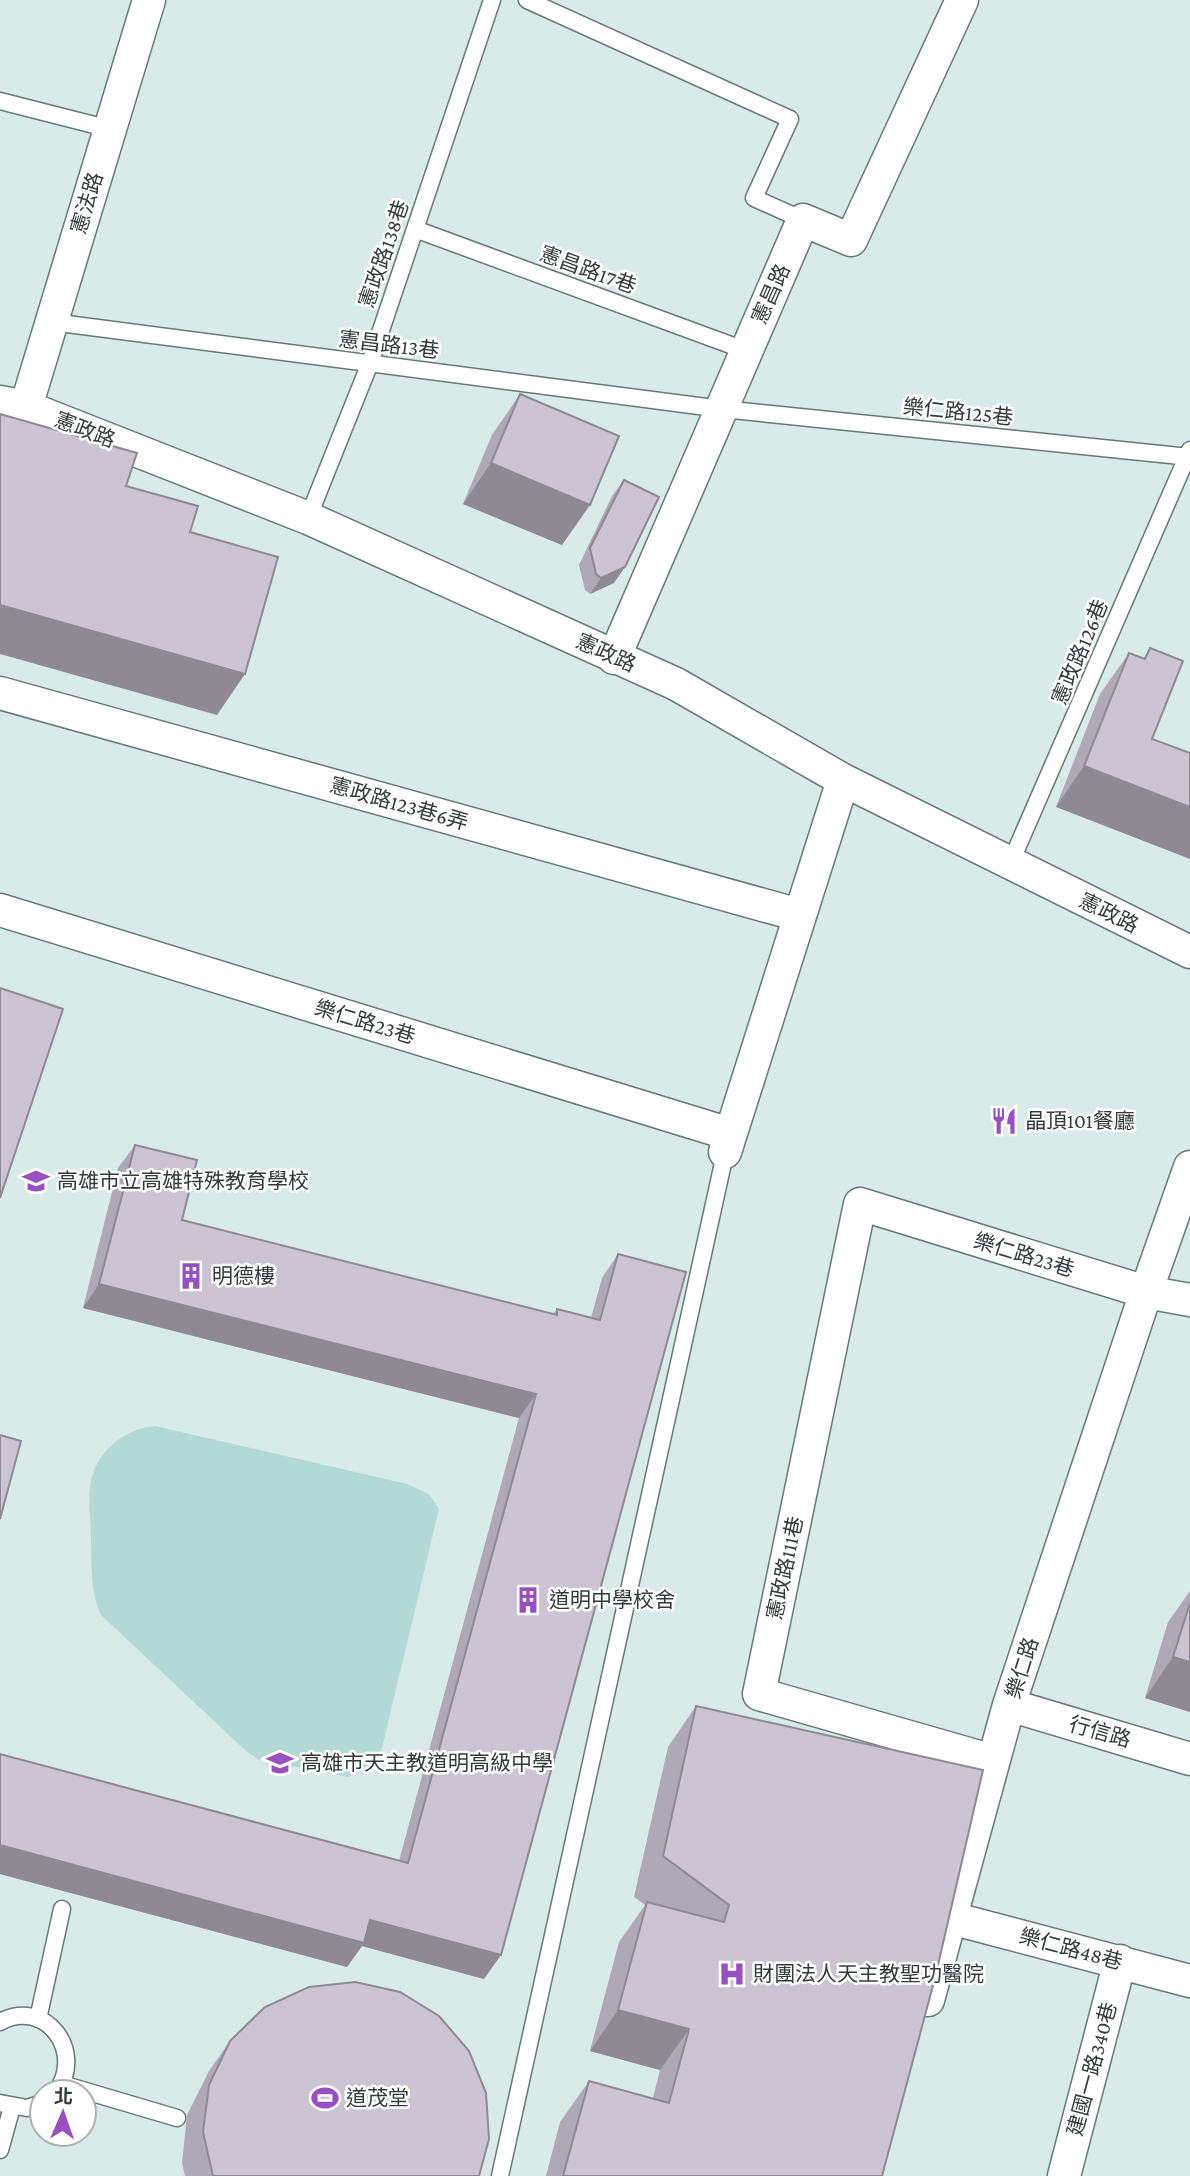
<svg xmlns="http://www.w3.org/2000/svg" width="1190" height="2176" viewBox="0 0 1190 2176" font-family="'Crimson Pro','Noto Sans TC',serif">
  <style>
    .green { fill: #b2d9d5 }
    .lines { fill: none; stroke-linecap: round; stroke-linejoin: round }
    .service-casing { stroke: #677977; stroke-width: 19 }
    .minor-casing { stroke: #677977; stroke-width: 35 }
    .service { stroke: #fff; stroke-width: 16 }
    .minor { stroke: #fff; stroke-width: 32 }
    .wall { fill: #afa9b5 }
    .shaded-wall { fill: #8f8993 }
    .building { fill: #ccc4d2; stroke: #8f8993; stroke-width: 2 }
    .labels { text-anchor: middle; stroke-width: 5; stroke-linejoin: round; paint-order: stroke }
    .street-label { font-size: 21px; fill: #333b3a; stroke: #fff }
    .poi-label { font-size: 21px; fill: #333b3a; stroke: #fff; text-anchor: start }
  </style>
  <rect width="100%" height="100%" fill="#d8ebe9"/>
  <path class="green" d="M155,1426L407,1484L429,1494L439,1509L382,1748L376,1766L348,1777L257,1759L246,1751L101,1615C90,1592 92,1566 91,1541C91,1523 88,1504 90,1487C94,1453 123,1429 155,1426Z"/>
  <g class="lines">
    <defs>
      <path id="service" d="M527,0L790,119L754,198L803,220
        M0,101L110,129
        M415,229L747,351
        M52,322L722,409L1190,457
        M308,518L370,363L492,0
        M1010,864L1190,450
        M38,2019L62,1909
        M0,2022C45,1997 86,2052 56,2092
        M62,2084L177,2118
        M0,2103L27,2108L42,2103
        M0,2150L12,2107
        M500,2176L725,1154"/>
      <path id="minor" d="M0,402L26,407L308,518L676,684L843,780L1190,952
        M26,407L149,0
        M614,658L803,220L851,240L962,0
        M0,693L799,915
        M0,910L730,1134
        M725,1152L843,780
        M1009,1705L1190,1759
        M993,1761L759,1694L860,1204L1146,1292L1190,1300
        M951,1918L1190,1981
        M928,2000L1009,1705L1146,1292L1190,1167
        M1064,2176L1120,1961"/>
    </defs>
    <use href="#service" class="service-casing"/>
    <use href="#minor" class="minor-casing"/>
    <use href="#service" class="service"/>
    <use href="#minor" class="minor"/>
  </g>
  <path class="wall" d="M520,394L562,545L463,504L492,435Z
    M624,480L614,583L590,594L585,590L579,565L612,496Z
    M1150,648L1152,739L1056,807L1100,694L1129,653L1143,659Z
    M135,1145L182,1220L553,1314L557,1309L591,1318L602,1278L618,1254L484,1979L362,1946L347,1967L0,1874V1754L399,1861L519,1418L83,1308L118,1168Z
    M1190,1591V1712L1145,1698L1168,1622Z
    M696,1706L882,2176H546L560,2122L589,2081L653,2098L660,2070L590,2051L619,1942L645,1905L634,1897L668,1747Z
    M230,2041L479,2176H185L182,2163L187,2115L209,2071Z"/>
  <path class="shaded-wall" d="M491,463L590,505L562,545L463,504Z
    M625,567L614,583L590,594L601,578Z
    M0,605L245,674L217,715L0,654Z
    M1084,766L1190,807V859L1056,807Z
    M99,1284L536,1394L519,1418L83,1308Z
    M1173,1657L1190,1662V1712L1145,1698Z
    M0,1845L370,1920L501,1955L484,1979L362,1946L347,1967L0,1874Z
    M618,2010L689,2029L660,2070L590,2051Z"/>
  <path class="building" d="M520,394L619,436L590,505L491,463Z
    M0,414L137,453L126,486L198,506L190,532L278,557L245,674L0,605Z
    M624,480L659,497L625,567L601,578L596,574L590,548Z
    M1150,648L1183,661L1152,739L1190,753V807L1084,766L1129,653L1145,659Z
    M0,988L63,1009L0,1198Z
    M135,1145L197,1160L182,1220L557,1315V1309L600,1320L618,1254L686,1272L501,1955L370,1920L364,1943L0,1845V1754L408,1863L536,1394L99,1284Z
    M0,1435L21,1441L0,1519Z
    M1190,1603V1662L1173,1657Z
    M696,1706L983,1770L935,1978L882,2176H563L589,2081L669,2103L689,2029L618,2010L647,1902L724,1922L729,1905L663,1856Z
    M355,1982L400,1992L439,2016L469,2051L486,2093L489,2139L479,2176H213L203,2132L209,2085L230,2041L265,2007L309,1987Z"/>
  <defs>
    <symbol id="restaurant-bare" viewBox="-9 -9 18 18"><path d="M-5-6h1v4h1v-4h1v4h1v-4h1v5L-1.5 .5V6h-2V.5L-5-1ZM5-6V6H3V1.5H1.5Q1.5-4 5-6Z" fill="#974fc2" stroke="#fff" stroke-width="2.5" paint-order="stroke"/></symbol>
    <symbol id="school-bare" viewBox="-9 -9 18 18"><path d="M0-5L7-2L0 1L-7-2ZM-4 1L0 2.5L4 1V4Q0 6-4 4Z" fill="#974fc2" stroke="#fff" stroke-width="2.5" paint-order="stroke"/></symbol>
    <symbol id="building-bare" viewBox="-9 -9 18 18"><path d="M-4-6H4V6H1V3H-1V6H-4ZM-2.5-4.3h1.7v1.8h-1.7ZM.8-4.3h1.7v1.8H.8ZM-2.5-1h1.7V.8h-1.7ZM.8-1h1.7V.8H.8Z" fill="#974fc2" stroke="#fff" stroke-width="2.5" paint-order="stroke"/></symbol>
    <symbol id="hospital-bare" viewBox="-9 -9 18 18"><path d="M-5-5h3v3.5h4V-5h3V5h-3V1.5h-4V5h-3Z" fill="#974fc2" stroke="#fff" stroke-width="2.5" paint-order="stroke"/></symbol>
    <symbol id="stadium-bare" viewBox="-9 -9 18 18"><path d="M0-5a6.5 5 0 1 0 0 10a6.5 5 0 1 0 0-10ZM-3.5-1.8h7v3.6h-7Z" fill="#974fc2" stroke="#fff" stroke-width="2.5" paint-order="stroke"/></symbol>
  </defs>
  <g fill-rule="evenodd">
    <use href="#restaurant-bare" x="985" y="1102" width="38" height="38"/>
    <use href="#school-bare" x="17" y="1162" width="38" height="38"/>
    <use href="#building-bare" x="172" y="1257" width="38" height="38"/>
    <use href="#building-bare" x="509" y="1581" width="38" height="38"/>
    <use href="#school-bare" x="261" y="1744" width="38" height="38"/>
    <use href="#hospital-bare" x="713" y="1955" width="38" height="38"/>
    <use href="#stadium-bare" x="306" y="2079" width="38" height="38"/>
  </g>
  <g class="labels">
    <g class="street-label">
      <text transform="translate(87 203) rotate(-73)" y="7">憲法路</text>
      <text transform="translate(384 254) rotate(-71)" y="7">憲政路138巷</text>
      <text transform="translate(588 270) rotate(20)" y="7">憲昌路17巷</text>
      <text transform="translate(771 294) rotate(-66)" y="7">憲昌路</text>
      <text transform="translate(389 345) rotate(7)" y="7">憲昌路13巷</text>
      <text transform="translate(958 412) rotate(6)" y="7">樂仁路125巷</text>
      <text transform="translate(85 430) rotate(21)" y="7">憲政路</text>
      <text transform="translate(1080 652) rotate(-67)" y="7">憲政路126巷</text>
      <text transform="translate(606 653) rotate(24)" y="7">憲政路</text>
      <text transform="translate(399 804) rotate(16)" y="7">憲政路123巷6弄</text>
      <text transform="translate(1109 913) rotate(26)" y="7">憲政路</text>
      <text transform="translate(365 1022) rotate(17)" y="7">樂仁路23巷</text>
      <text transform="translate(1024 1255) rotate(17)" y="7">樂仁路23巷</text>
      <text transform="translate(785 1568) rotate(-78)" y="7">憲政路111巷</text>
      <text transform="translate(1022 1668) rotate(-72)" y="7">樂仁路</text>
      <text transform="translate(1100 1732) rotate(16)" y="7">行信路</text>
      <text transform="translate(1071 1949) rotate(15)" y="7">樂仁路48巷</text>
      <text transform="translate(1092 2069) rotate(-75)" y="7">建國一路340巷</text>
    </g>
    <g class="poi-label">
      <text x="1025" y="1128">晶頂101餐廳</text>
      <text x="57" y="1188">高雄市立高雄特殊教育學校</text>
      <text x="212" y="1283">明德樓</text>
      <text x="549" y="1607">道明中學校舍</text>
      <text x="301" y="1770">高雄市天主教道明高級中學</text>
      <text x="753" y="1981">財團法人天主教聖功醫院</text>
      <text x="346" y="2105">道茂堂</text>
    </g>
  </g>
  <g transform="translate(63 2113) rotate(2)"><circle r="33" fill="#ffffff" stroke="#adb1b0" stroke-width="2"/>
  <path d="M0-5L12 26L0 18L-12 26Z" fill="#974fc2"/>
  <text y="-10" font-size="19" font-weight="bold" text-anchor="middle" fill="#333b3a">北</text>
  </g>
</svg>
